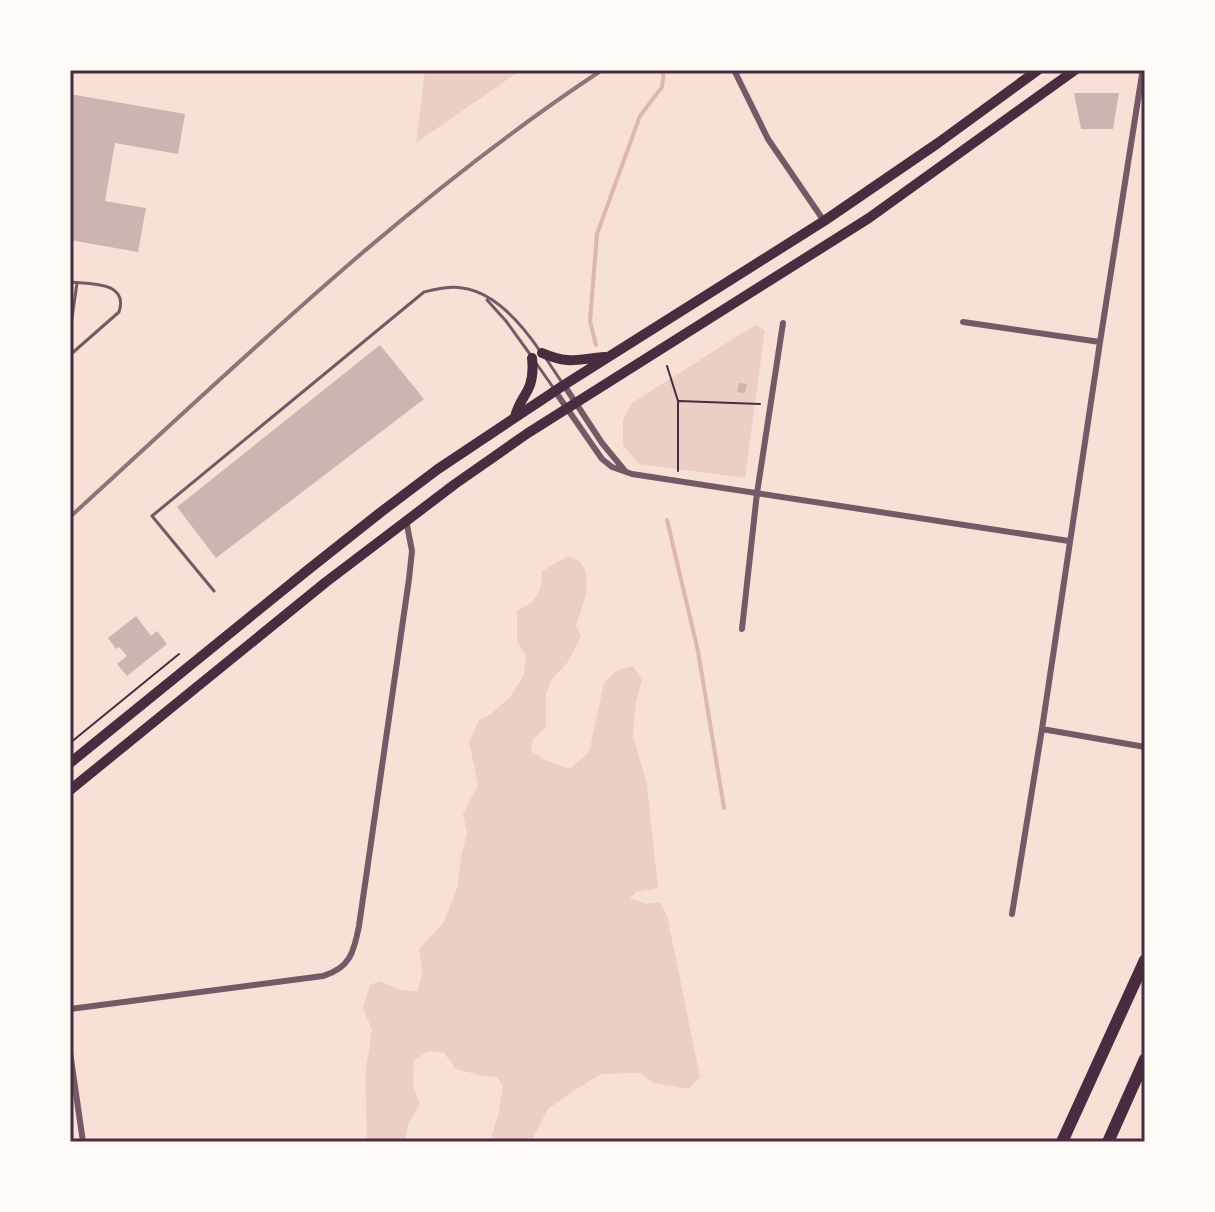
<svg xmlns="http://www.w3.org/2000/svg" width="1215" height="1212" viewBox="0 0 1215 1212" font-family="Raleway,sans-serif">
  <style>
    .green { fill: #ebcfc5 }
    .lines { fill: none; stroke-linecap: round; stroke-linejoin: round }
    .stream { stroke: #dcb8b0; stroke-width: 4 }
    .building { fill: #ccb4b1 }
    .path { stroke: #4a2c40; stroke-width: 2 }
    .service { stroke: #755966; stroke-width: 3 }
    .minor { stroke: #755966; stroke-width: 6 }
    .primary { stroke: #4a2c40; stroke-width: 10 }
    .motorway { stroke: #4a2c40; stroke-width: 12 }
    .rail { stroke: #8f747c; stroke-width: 4 }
    .neatline { fill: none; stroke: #4a2c40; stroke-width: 3 }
  </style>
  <rect width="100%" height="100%" fill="#f7e1d7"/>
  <path class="green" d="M425,70H521L416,143Z
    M755,325L765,330L745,478L639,464L623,445V420L632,403Z
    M568,556C570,557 578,561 580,562C595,578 582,607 576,625L581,637L567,663L553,678L546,693V727L533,739L531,751L545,760L570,769L589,752L604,683L617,670L633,666L642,680L636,701L633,735L647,785L658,888L636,892L630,898L646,904L660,902L667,915L700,1077L689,1089L654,1083L640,1073L601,1074L573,1091L548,1109L531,1142H490L498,1115L503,1087L497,1077L483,1076L456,1069L444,1053L429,1051L414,1060L413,1085L420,1104L408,1124L405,1142H367L365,1075L372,1030L363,1008L370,985L380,981L400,990L418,991L422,972L419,949L444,922L457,888L462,852L467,834L463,814L478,785L469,742L479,720L491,714L510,697L524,675L526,656L517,641V611C537,600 541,595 542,571Z"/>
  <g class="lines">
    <path class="stream" d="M596,345L590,321L597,234L640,116L662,87L664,70
      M667,520L698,651L724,808"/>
  </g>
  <path class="building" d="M1074,93H1119L1113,129H1081Z
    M70,94L185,114L178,154L115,143L105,201L146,208L138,252L70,240Z
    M380,345L424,399L216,558L177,507Z
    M739,383L747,384L745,393L737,392Z
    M136,616L151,636L157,631L167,644L127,676L117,664L127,656L119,647L116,649L108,638Z"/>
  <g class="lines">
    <path class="path" d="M667,366L678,401V471
      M679,401L760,404
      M70,743L179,654"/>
    <path class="service" d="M70,282C90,284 129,281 119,312L70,355
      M487,300L506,321L532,357
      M70,332L77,283
      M545,357L563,384
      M536,363L555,390
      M214,591L152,516L424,292C437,289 449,286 462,288C495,292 523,326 540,351"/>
    <path class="minor" d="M734,70L768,139L824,221
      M963,322L1100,342
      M564,385L602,443L625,471
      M555,391L602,459L612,467L632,474L1069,541
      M742,629L757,493L783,323
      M1042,729L1145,747
      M1012,914L1042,729L1100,342L1142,74
      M70,1009L323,976C350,968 354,952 359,926L409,579L412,551L406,520
      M70,1052L83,1142
      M214,1142H244"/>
    <path class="primary" d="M542,353C570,365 577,359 605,357
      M515,417C519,401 525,398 530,385C533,376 533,367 532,358
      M70,763L309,569L381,512L438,469L564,385L824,221L938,143L1038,70
      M70,790L326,582L455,484L528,433L869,218L1075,70"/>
    <path class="motorway" d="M1062,1142L1145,960
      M1108,1142L1145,1059"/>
    <path class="rail" d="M70,517C241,361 408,198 602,70"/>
  </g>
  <rect width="1215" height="1212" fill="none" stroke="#fffaf5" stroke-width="144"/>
  <rect x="72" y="72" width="1071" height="1068" class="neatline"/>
</svg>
